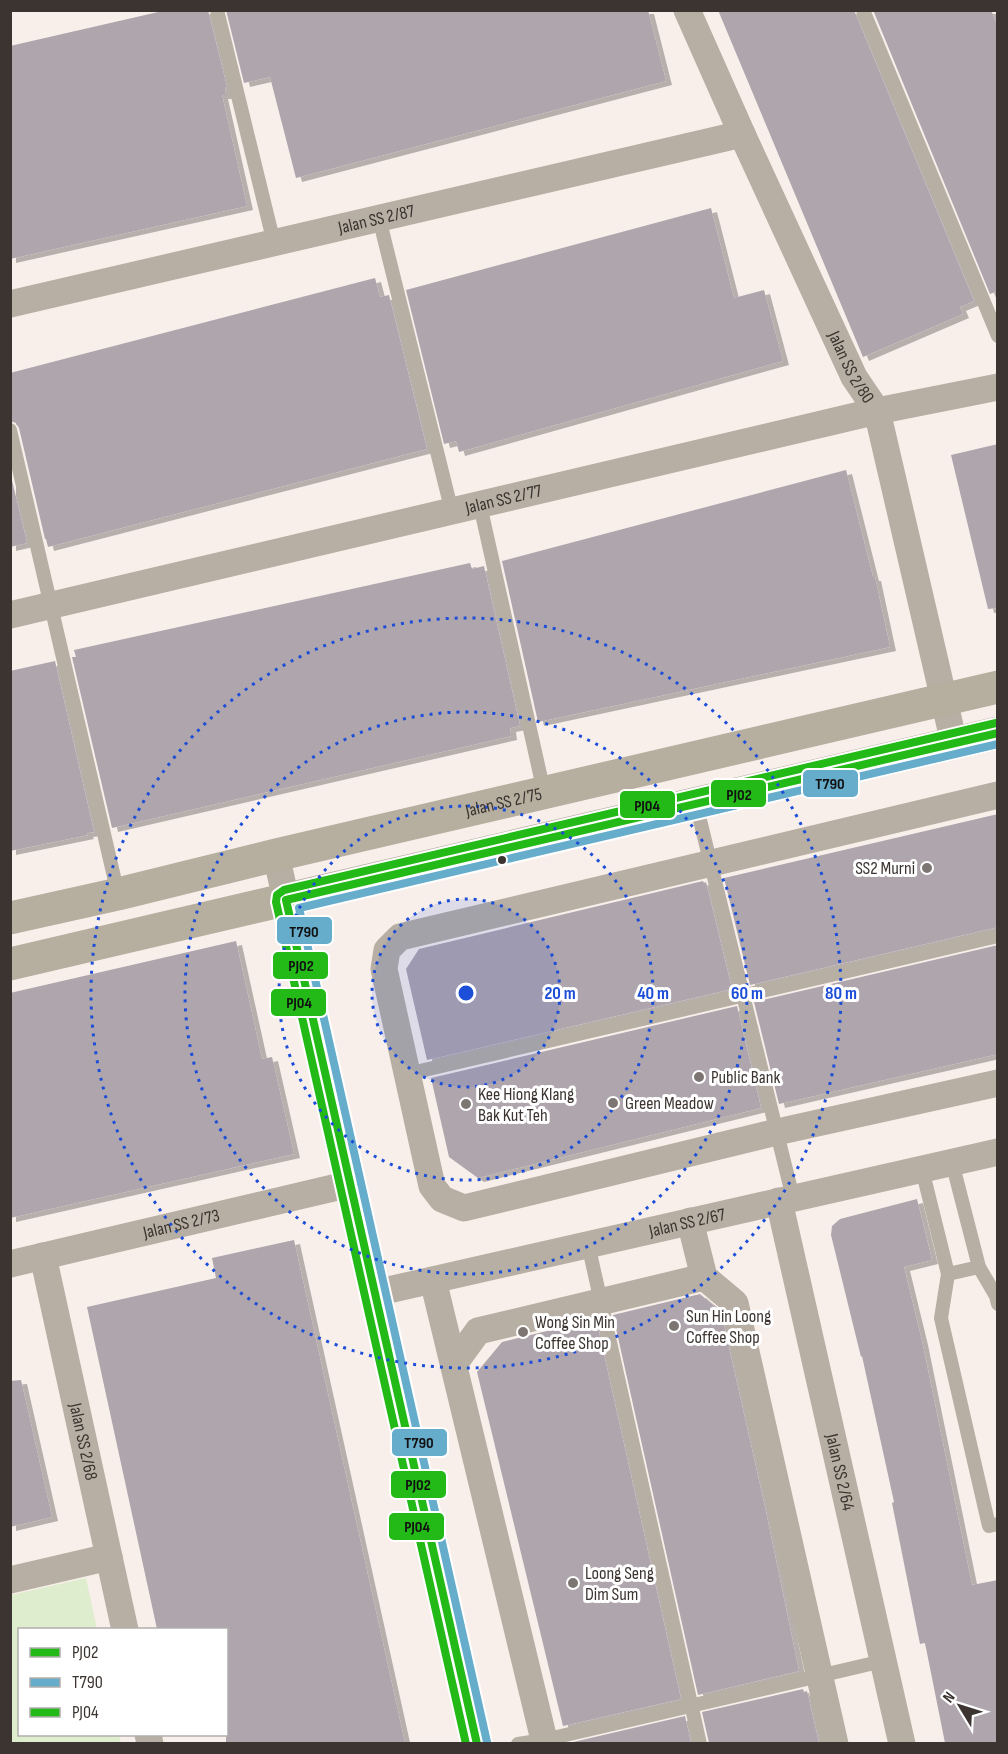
<svg xmlns="http://www.w3.org/2000/svg" width="1008" height="1754" viewBox="0 0 1008 1754" font-family="'Sofia Sans Condensed',sans-serif">
  <style>
    .green { fill: #deedcd }
    .building { fill: #afa5ad; filter: url(#shadow) }
    .lines { fill: none; stroke-linecap: round; stroke-linejoin: round }
    .lane { stroke: #b7afa3; stroke-width: 14 }
    .street { stroke: #b7afa3; stroke-width: 27 }
    .secondary { stroke: #b6ae9f; stroke-width: 33 }
    .bus-1-casing { stroke: #fff; stroke-width: 12 }
    .bus-2-casing { stroke: #fff; stroke-width: 12 }
    .bus-3-casing { stroke: #fff; stroke-width: 12 }
    .bus-1 { stroke: #23ba18; stroke-width: 8 }
    .bus-2 { stroke: #66accb; stroke-width: 8 }
    .bus-3 { stroke: #23ba18; stroke-width: 8 }
    .ring { fill: none; stroke: #1d4ed8; stroke-width: 3; stroke-dasharray: 3 6 }
    .bus-dot { fill: #3b3430; stroke: #fff; stroke-width: 2 }
    .poi-dot { fill: #7d7571; stroke: #fff; stroke-width: 2 }
    .labels { text-anchor: middle; stroke-width: 6; stroke-linejoin: round; paint-order: stroke }
    .street-label { font-size: 18px; fill: #3b3430; stroke: #fff }
    .poi-label { font-size: 18px; fill: #3b3430; stroke: #fff; text-anchor: start }
    .centre { fill: #1d4ed8; stroke: #fff; stroke-width: 3 }
    .ring-label { font-size: 18px; text-anchor: middle; font-weight: bold; fill: #1d4ed8; stroke: #fff; stroke-width: 6; stroke-linejoin: round; paint-order: stroke }
    .line-badge { stroke: #fff; stroke-width: 2 }
    .pale-badge-label { font-size: 16px; text-anchor: middle; font-weight: bold; fill: #111 }
  </style>
  <defs>
    <filter id="shadow"><feDropShadow dx="6" dy="4" stdDeviation="0" flood-color="#0004"/></filter>
  </defs>
  <rect width="100%" height="100%" fill="#f8efeb"/>
  <path class="green" d="M86,1578L97,1629L20,1630V1734L119,1735L121,1743H11V1595Z"/>
  <path class="building" d="M167,10H208L227,87L225,88L226,95H222L247,206L10,259V46Z
    M226,10H648L666,81L296,178L270,77L244,83Z
    M718,10H854L974,301L960,307L963,314L863,357Z
    M873,10H991L998,27V291L990,294Z
    M711,208L734,298L764,290L783,361L459,452L456,441L444,444L406,290Z
    M375,278L380,297L389,295L427,449L48,547L46,539H45L19,428L16,423L10,421V373Z
    M998,444V608L988,609L951,455Z
    M846,470L873,577H875L890,647L538,722L502,561Z
    M10,472L27,543L10,547Z
    M470,563L472,569L484,566L520,726L510,728L511,736L112,828L72,657H76L74,650Z
    M55,661L94,832L87,833L88,835L10,851V671Z
    M998,814V927L750,985L724,878Z
    M703,881L704,883L706,882L732,989L427,1060L406,969L419,949Z
    M236,941L262,1059L272,1057L294,1154L10,1218V993Z
    M998,945V1054L779,1104L754,1002Z
    M737,1006L761,1108L478,1178L449,1157L431,1078Z
    M917,1199L932,1260L904,1267L922,1341L972,1585L998,1580V1743H945L925,1643L920,1644L892,1503L894,1502L862,1356L861,1357L831,1235L832,1226L840,1219Z
    M294,1240L405,1743H226V1629H157L87,1307L216,1278L212,1258Z
    M700,1294L721,1312L766,1512L799,1671L698,1695L613,1315Z
    M596,1319L681,1699L563,1726L477,1372L502,1342Z
    M21,1380L52,1517L10,1527V1381Z
    M803,1689L804,1692L807,1691L819,1743H709L702,1712Z
    M685,1716L691,1743H569Z"/>
  <g class="lines">
    <path class="lane" d="M217,10L274,243
      M863,10L998,336
      M379,218L452,512
      M10,430L118,894
      M480,505L544,792
      M696,804L793,1198
      M407,1074L998,936
      M952,1162L979,1267L996,1296L998,1304
      M922,1169L948,1274L941,1318L989,1526L998,1524
      M588,1244L700,1744
      M948,1274L979,1267
      M518,1744L544,1740L883,1661"/>
    <g class="street">
      <path id="s1" d="M687,10L742,134L854,377L877,411L954,743"/>
      <path id="s2" d="M10,304L742,134"/>
      <path id="s3" d="M10,615L877,411L998,387"/>
      <path d="M998,795L400,937L387,950L384,969L432,1186L442,1199L464,1208L777,1132L998,1083"/>
      <path d="M276,855L477,1744"/>
      <path id="s4" d="M779,1201L902,1744"/>
      <path d="M690,1221L704,1277L735,1303L835,1744"/>
      <path id="s5" d="M43,1256L125,1630"/>
      <path id="s6" d="M10,1264L350,1184"/>
      <path d="M433,1280L545,1744"/>
      <path id="s7" d="M375,1293L998,1152"/>
      <path d="M454,1364L478,1331L704,1277"/>
      <path d="M10,1580L109,1557"/>
      <path d="M148,1734L150,1744"/>
    </g>
    <g class="secondary">
      <path id="s8" d="M10,918L118,894L276,855L998,687"/>
      <path d="M10,964L998,733"/>
    </g>
    <defs>
      <path id="bus-1" d="M477,1744L286,900L998,733"/>
      <path id="bus-2" d="M487,1742L299,908L998,744"/>
      <path id="bus-3" d="M466,1744L276,902L277,895L284,890L996,723"/>
    </defs>
    <use href="#bus-1" class="bus-1-casing"/>
    <use href="#bus-2" class="bus-2-casing"/>
    <use href="#bus-3" class="bus-3-casing"/>
    <use href="#bus-1" class="bus-1"/>
    <use href="#bus-2" class="bus-2"/>
    <use href="#bus-3" class="bus-3"/>
  </g>
  <circle cx="466" cy="993" r="94" fill="#1d4ed8" fill-opacity=".12"/>
  <g class="ring">
    <circle cx="466" cy="993" r="94"/>
    <circle cx="466" cy="993" r="187"/>
    <circle cx="466" cy="993" r="281"/>
    <circle cx="466" cy="993" r="375"/>
  </g>
  <circle class="bus-dot" cx="502" cy="860" r="5"/>
  <g class="poi-dot">
    <circle cx="927" cy="868" r="6"/>
    <circle cx="699" cy="1077" r="6"/>
    <circle cx="613" cy="1103" r="6"/>
    <circle cx="466" cy="1104" r="6"/>
    <circle cx="674" cy="1326" r="6"/>
    <circle cx="523" cy="1332" r="6"/>
    <circle cx="573" cy="1583" r="6"/>
  </g>
  <g class="labels">
    <g class="street-label">
      <text dy="6" stroke="none"><textPath href="#s2" startOffset="376">Jalan SS 2/87</textPath></text>
      <text dy="6" stroke="none"><textPath href="#s1" startOffset="393">Jalan SS 2/80</textPath></text>
      <text dy="6" stroke="none"><textPath href="#s3" startOffset="507">Jalan SS 2/77</textPath></text>
      <text dy="6" stroke="none"><textPath href="#s8" startOffset="507">Jalan SS 2/75</textPath></text>
      <text dy="6" stroke="none"><textPath href="#s7" startOffset="320">Jalan SS 2/67</textPath></text>
      <text dy="6" stroke="none"><textPath href="#s6" startOffset="176">Jalan SS 2/73</textPath></text>
      <text dy="6" stroke="none"><textPath href="#s5" startOffset="190">Jalan SS 2/68</textPath></text>
      <text dy="6" stroke="none"><textPath href="#s4" startOffset="278">Jalan SS 2/64</textPath></text>
    </g>
    <g class="poi-label">
      <text x="915" y="874" text-anchor="end">SS2 Murni</text>
      <text x="711" y="1083">Public Bank</text>
      <text x="478" y="1100">Kee Hiong Klang<tspan x="478" dy="21">Bak Kut Teh</tspan></text>
      <text x="625" y="1109">Green Meadow</text>
      <text x="686" y="1322">Sun Hin Loong<tspan x="686" dy="21">Coffee Shop</tspan></text>
      <text x="535" y="1328">Wong Sin Min<tspan x="535" dy="21">Coffee Shop</tspan></text>
      <text x="585" y="1579">Loong Seng<tspan x="585" dy="21">Dim Sum</tspan></text>
    </g>
  </g>
  <circle cx="466" cy="993" r="9" class="centre"/>
  <g class="ring-label">
    <text x="560" y="999">20 m</text>
    <text x="653" y="999">40 m</text>
    <text x="747" y="999">60 m</text>
    <text x="841" y="999">80 m</text>
  </g>
  <g class="line-badge">
    <rect x="802" y="769" width="57" height="29" rx="6" fill="#66accb"/>
    <rect x="710" y="779" width="57" height="29" rx="6" fill="#23ba18"/>
    <rect x="619" y="790" width="57" height="29" rx="6" fill="#23ba18"/>
    <rect x="276" y="916" width="57" height="29" rx="6" fill="#66accb"/>
    <rect x="272" y="951" width="57" height="29" rx="6" fill="#23ba18"/>
    <rect x="270" y="988" width="57" height="29" rx="6" fill="#23ba18"/>
    <rect x="391" y="1428" width="57" height="29" rx="6" fill="#66accb"/>
    <rect x="390" y="1470" width="57" height="29" rx="6" fill="#23ba18"/>
    <rect x="388" y="1512" width="57" height="29" rx="6" fill="#23ba18"/>
  </g>
  <g class="pale-badge-label">
    <text x="830" y="789">T790</text>
    <text x="739" y="800">PJ02</text>
    <text x="647" y="811">PJ04</text>
    <text x="304" y="937">T790</text>
    <text x="301" y="971">PJ02</text>
    <text x="299" y="1008">PJ04</text>
    <text x="419" y="1448">T790</text>
    <text x="418" y="1490">PJ02</text>
    <text x="417" y="1532">PJ04</text>
  </g>
  <rect width="1008" height="1754" fill="none" stroke="#3b3430" stroke-width="24"/>
  <rect x="18" y="1628" width="210" height="108" fill="#ffffff" stroke="#b1aeac" stroke-width="1.5"/>
  <rect x="30" y="1648" width="30" height="9" fill="#23ba18" stroke="#b1aeac" stroke-width="1.5"/>
  <text x="72" y="1658" font-size="18" fill="#3b3430">PJ02</text>
  <rect x="30" y="1678" width="30" height="9" fill="#66accb" stroke="#b1aeac" stroke-width="1.5"/>
  <text x="72" y="1688" font-size="18" fill="#3b3430">T790</text>
  <rect x="30" y="1708" width="30" height="9" fill="#23ba18" stroke="#b1aeac" stroke-width="1.5"/>
  <text x="72" y="1718" font-size="18" fill="#3b3430">PJ04</text>
  <g transform="translate(960 1706) rotate(308)" stroke="#ffffff" stroke-width="4.5" paint-order="stroke">
  <path d="M0-4.5L10 22L0 15L-10 22Z" fill="#3b3430"/>
  <text y="-9" font-size="16" font-weight="bold" text-anchor="middle" fill="#3b3430">N</text>
  </g>
</svg>
